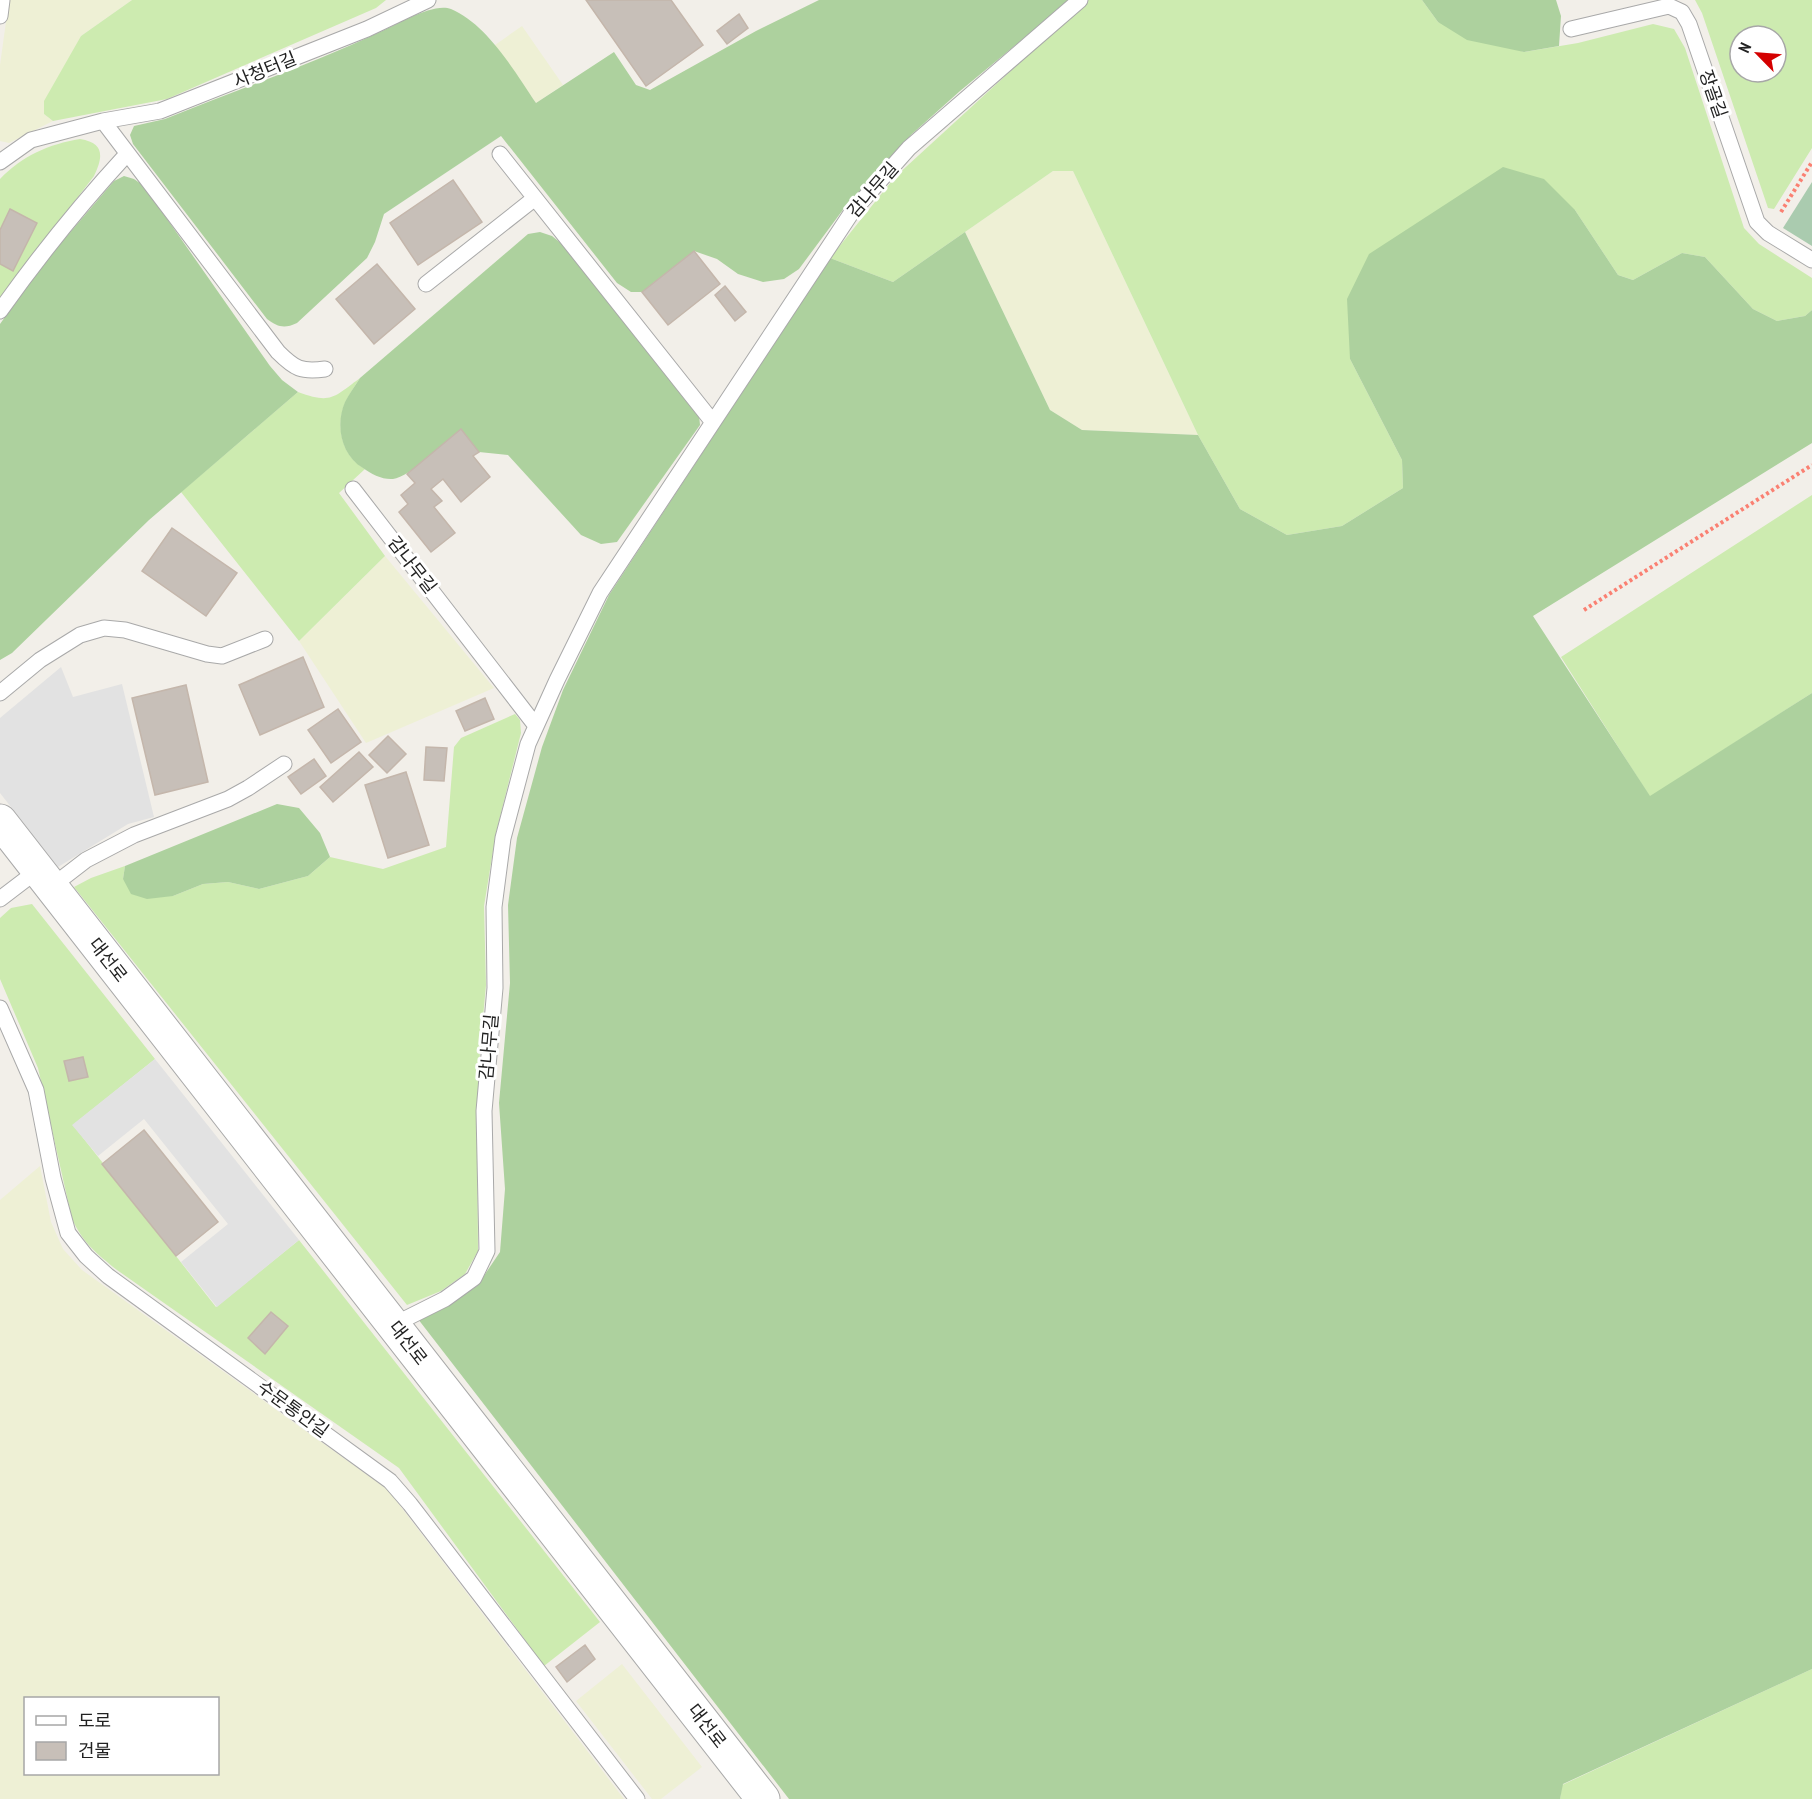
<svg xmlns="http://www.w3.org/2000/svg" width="1812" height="1799" viewBox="0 0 1812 1799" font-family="'PT Sans Narrow','Noto Sans KR',sans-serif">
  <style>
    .farmland { fill: #eef0d5; fill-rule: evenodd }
    .grass { fill: #cdebb0; fill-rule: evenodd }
    .forest { fill: #add19e }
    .cemetery { fill: #aacbaf }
    .parking { fill: #e2e2e2 }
    .building { fill: #c7bfb8; stroke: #c4b6ab; stroke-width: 1.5 }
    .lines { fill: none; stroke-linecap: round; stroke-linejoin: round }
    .service-casing { stroke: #a9a9a9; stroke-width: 17 }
    .tertiary-casing { stroke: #a9a9a9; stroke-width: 35 }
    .path { stroke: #fa8072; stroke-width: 4; stroke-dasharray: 3 3; stroke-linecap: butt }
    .service { stroke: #fff; stroke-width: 15 }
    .tertiary { stroke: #fff; stroke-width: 33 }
    .labels { text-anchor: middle; stroke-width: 6; stroke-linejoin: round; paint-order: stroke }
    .street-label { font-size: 18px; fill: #222; stroke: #fff }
  </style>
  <rect width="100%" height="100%" fill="#f2efe9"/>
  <path class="farmland" d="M9,0H132L81,36L44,114L53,121L9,143L0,141V65Z
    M522,26L563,85L536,103L495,45Z
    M1053,171H1073L1198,435L1082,430L1050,410L965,232Z
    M385,556L494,688L366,743L299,641Z
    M40,1166L51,1222L63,1249L82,1270L388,1490L624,1799H0V1200ZM26,1698H218V1774H26Z
    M622,1664L702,1767L661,1799H652L576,1701Z"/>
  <path class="grass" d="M132,0H386L376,8L167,99L53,121L44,114V101L81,36Z
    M1088,0H1422L1438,22L1524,52L1578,43L1653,24L1674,29L1685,48L1744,228L1759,244L1812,278V310L1805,316L1777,321L1753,309L1705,257L1682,253L1633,280L1618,275L1575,210L1350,359L1402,460L1403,488L1342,526L1287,535L1240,509L1198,435L1073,171H1053L893,282L830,258L895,177Z
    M1695,0H1812V148L1774,209L1768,208L1702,13ZM1740,36H1776V72H1740Z
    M80,139C105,143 103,157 94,176L0,299V179C22,156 49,144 80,139Z
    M360,378C355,386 349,394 345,403C335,427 342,456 365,469L339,493L385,556L299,641L181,492L298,392C331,404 333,398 360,378Z
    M1812,495V693L1650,797L1561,657Z
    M515,714L520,720L521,733L496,833L484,906L486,985L480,1050L477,1122L478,1251L465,1274L441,1291L407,1305L74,887L91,878L125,866L123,879L173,896L203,884L228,882L259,889L308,876L330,857L383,869L446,847L454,747L461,738Z
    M32,904L155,1059L73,1125L216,1307L299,1240L600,1622L544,1666L399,1468L117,1270C96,1253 84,1244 72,1219L38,1068L0,979V918L11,908Z
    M1812,1669V1799H1560L1562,1785Z"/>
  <path class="forest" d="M819,0H1070L960,91L912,134L845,207L799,269L784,279L763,282L738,274L717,259L694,251L642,292H631L617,283L501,136L384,214L375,242L367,258L297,323C284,329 278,327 267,319L133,144L130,135L134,126L165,119C237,90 312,64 382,31C398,24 434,2 451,9C487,24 515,72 536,103L614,52L636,85L650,90L756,31Z
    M1422,0H1556L1561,16L1559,46L1524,52L1467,40L1438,22Z
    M1503,167L1544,179L1575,210L1618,275L1633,280L1682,253L1705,257L1753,309L1777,321L1805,316L1812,310V443L1533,616L1650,796L1812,693V1669L1563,1784L1560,1799H789L418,1319L448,1305L477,1286L500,1252L505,1189L499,1103L510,983L508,905L517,838L542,747L563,690L609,595L830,258L893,282L965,232L1050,410L1082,430L1198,435L1240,509L1287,535L1342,526L1403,488L1402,460L1350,359L1347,299L1369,254Z
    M124,176L134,179L144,186L270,366L282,380L298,392L149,520L12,653L0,660V324L43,264L114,181Z
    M540,232L552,236L562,244L699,415L700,425L617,542L601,544L581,535L508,455L479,452L461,430C446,442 410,477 393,479C383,480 371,474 363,468C341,455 335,425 345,402C349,394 355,386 360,378L528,234Z
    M277,804L299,808L320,833L330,857L308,876L259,889L228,882L203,884L173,896L147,899L131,894L123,879L125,866Z"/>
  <path class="cemetery" d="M1812,182V246L1783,228Z"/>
  <path class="parking" d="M61,667L73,697L122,684L154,817L128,824L58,867L0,793V718Z
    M155,1059L299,1240L217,1307L181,1262L228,1224L144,1119L98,1156L72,1125Z"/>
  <path class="building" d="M586,0H671L703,45L646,86Z
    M739,14L748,28L727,44L717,31Z
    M453,180L482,222L418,265L390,223Z
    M10,209L37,223L13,271L0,264V230Z
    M694,251L720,284L668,325L642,292Z
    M377,264L415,309L374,344L336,299Z
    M725,286L746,312L735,321L715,295Z
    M461,429L479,452L473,456L490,477L461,502L443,479L431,489L442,501L434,507L455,533L431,552L399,512L408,504L401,495L415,483L407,474Z
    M172,528L237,573L206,616L142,571Z
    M303,657L324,707L260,735L239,685Z
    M186,685L208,782L155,795L132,698Z
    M485,698L494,719L465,731L456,711Z
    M338,709L361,742L331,763L308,730Z
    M388,736L406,754L387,773L369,755Z
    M426,747L447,748L444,781L424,780Z
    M359,752L373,767L333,802L320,787Z
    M314,759L326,776L301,794L288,777Z
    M406,772L429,845L388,858L365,785Z
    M83,1057L88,1077L69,1081L64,1061Z
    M144,1130L218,1222L176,1256L102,1164Z
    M271,1312L288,1326L265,1354L248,1338Z
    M585,1645L595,1659L567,1682L556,1667Z"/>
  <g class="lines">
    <defs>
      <path id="service" d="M0,16L2,0
        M1571,29L1669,6L1682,12L1689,24L1757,222L1768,233L1812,260
        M103,121L278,352C295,369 301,372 325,369
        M500,154L712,421
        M0,162L31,140L103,121L160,111L367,29L428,0
        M426,284L535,198
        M0,311C39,256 81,204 127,154
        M353,489L536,726
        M0,693L40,660L80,635L104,628L125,630L207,654L222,656L265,639
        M51,887L86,860L134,835L228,799L248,788L284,764
        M0,899L38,870
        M0,1008L36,1090L53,1178L68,1233L86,1256L108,1276L390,1481L410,1504L637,1799
        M393,1325L445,1299L474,1278L487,1251L484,1111L495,988L494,907L503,838L528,744L557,680L600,593L852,212L909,148L1080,0"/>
      <path id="tertiary" d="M0,821L763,1799"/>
    </defs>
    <use href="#service" class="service-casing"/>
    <use href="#tertiary" class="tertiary-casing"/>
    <path class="path" d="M1781,212L1812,162
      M1584,610L1812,465"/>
    <use href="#service" class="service"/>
    <use href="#tertiary" class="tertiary"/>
  </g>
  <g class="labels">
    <g class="street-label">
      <text transform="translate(265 70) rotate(-22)" y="6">사청터길</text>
      <text transform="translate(1713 94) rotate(71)" y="6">장골길</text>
      <text transform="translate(873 190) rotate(-49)" y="6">감나무길</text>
      <text transform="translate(412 565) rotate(52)" y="6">감나무길</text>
      <text transform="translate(108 960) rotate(52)" y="6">대선로</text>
      <text transform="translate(489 1047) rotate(-85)" y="6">감나무길</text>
      <text transform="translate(408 1343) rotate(52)" y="6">대선로</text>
      <text transform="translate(293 1409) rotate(36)" y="6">수문통안길</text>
      <text transform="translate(707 1726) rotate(52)" y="6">대선로</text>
    </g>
  </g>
  <rect x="24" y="1697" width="195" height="78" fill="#ffffff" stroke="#a7a7a7" stroke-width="1.5"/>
  <rect x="36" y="1716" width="30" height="9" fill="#ffffff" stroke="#a7a7a7" stroke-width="1.5"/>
  <text x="78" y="1727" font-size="18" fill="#222222">도로</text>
  <rect x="36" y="1742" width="30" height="18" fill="#c7bfb8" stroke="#a7a7a7" stroke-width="1.5"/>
  <text x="78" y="1757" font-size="18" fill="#222222">건물</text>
  <g transform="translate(1758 54) rotate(295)"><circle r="28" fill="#ffffff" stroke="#a7a7a7" stroke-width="1.5"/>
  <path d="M0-4.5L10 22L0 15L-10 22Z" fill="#d40000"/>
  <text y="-9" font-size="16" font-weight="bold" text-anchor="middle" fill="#222222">N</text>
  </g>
</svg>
